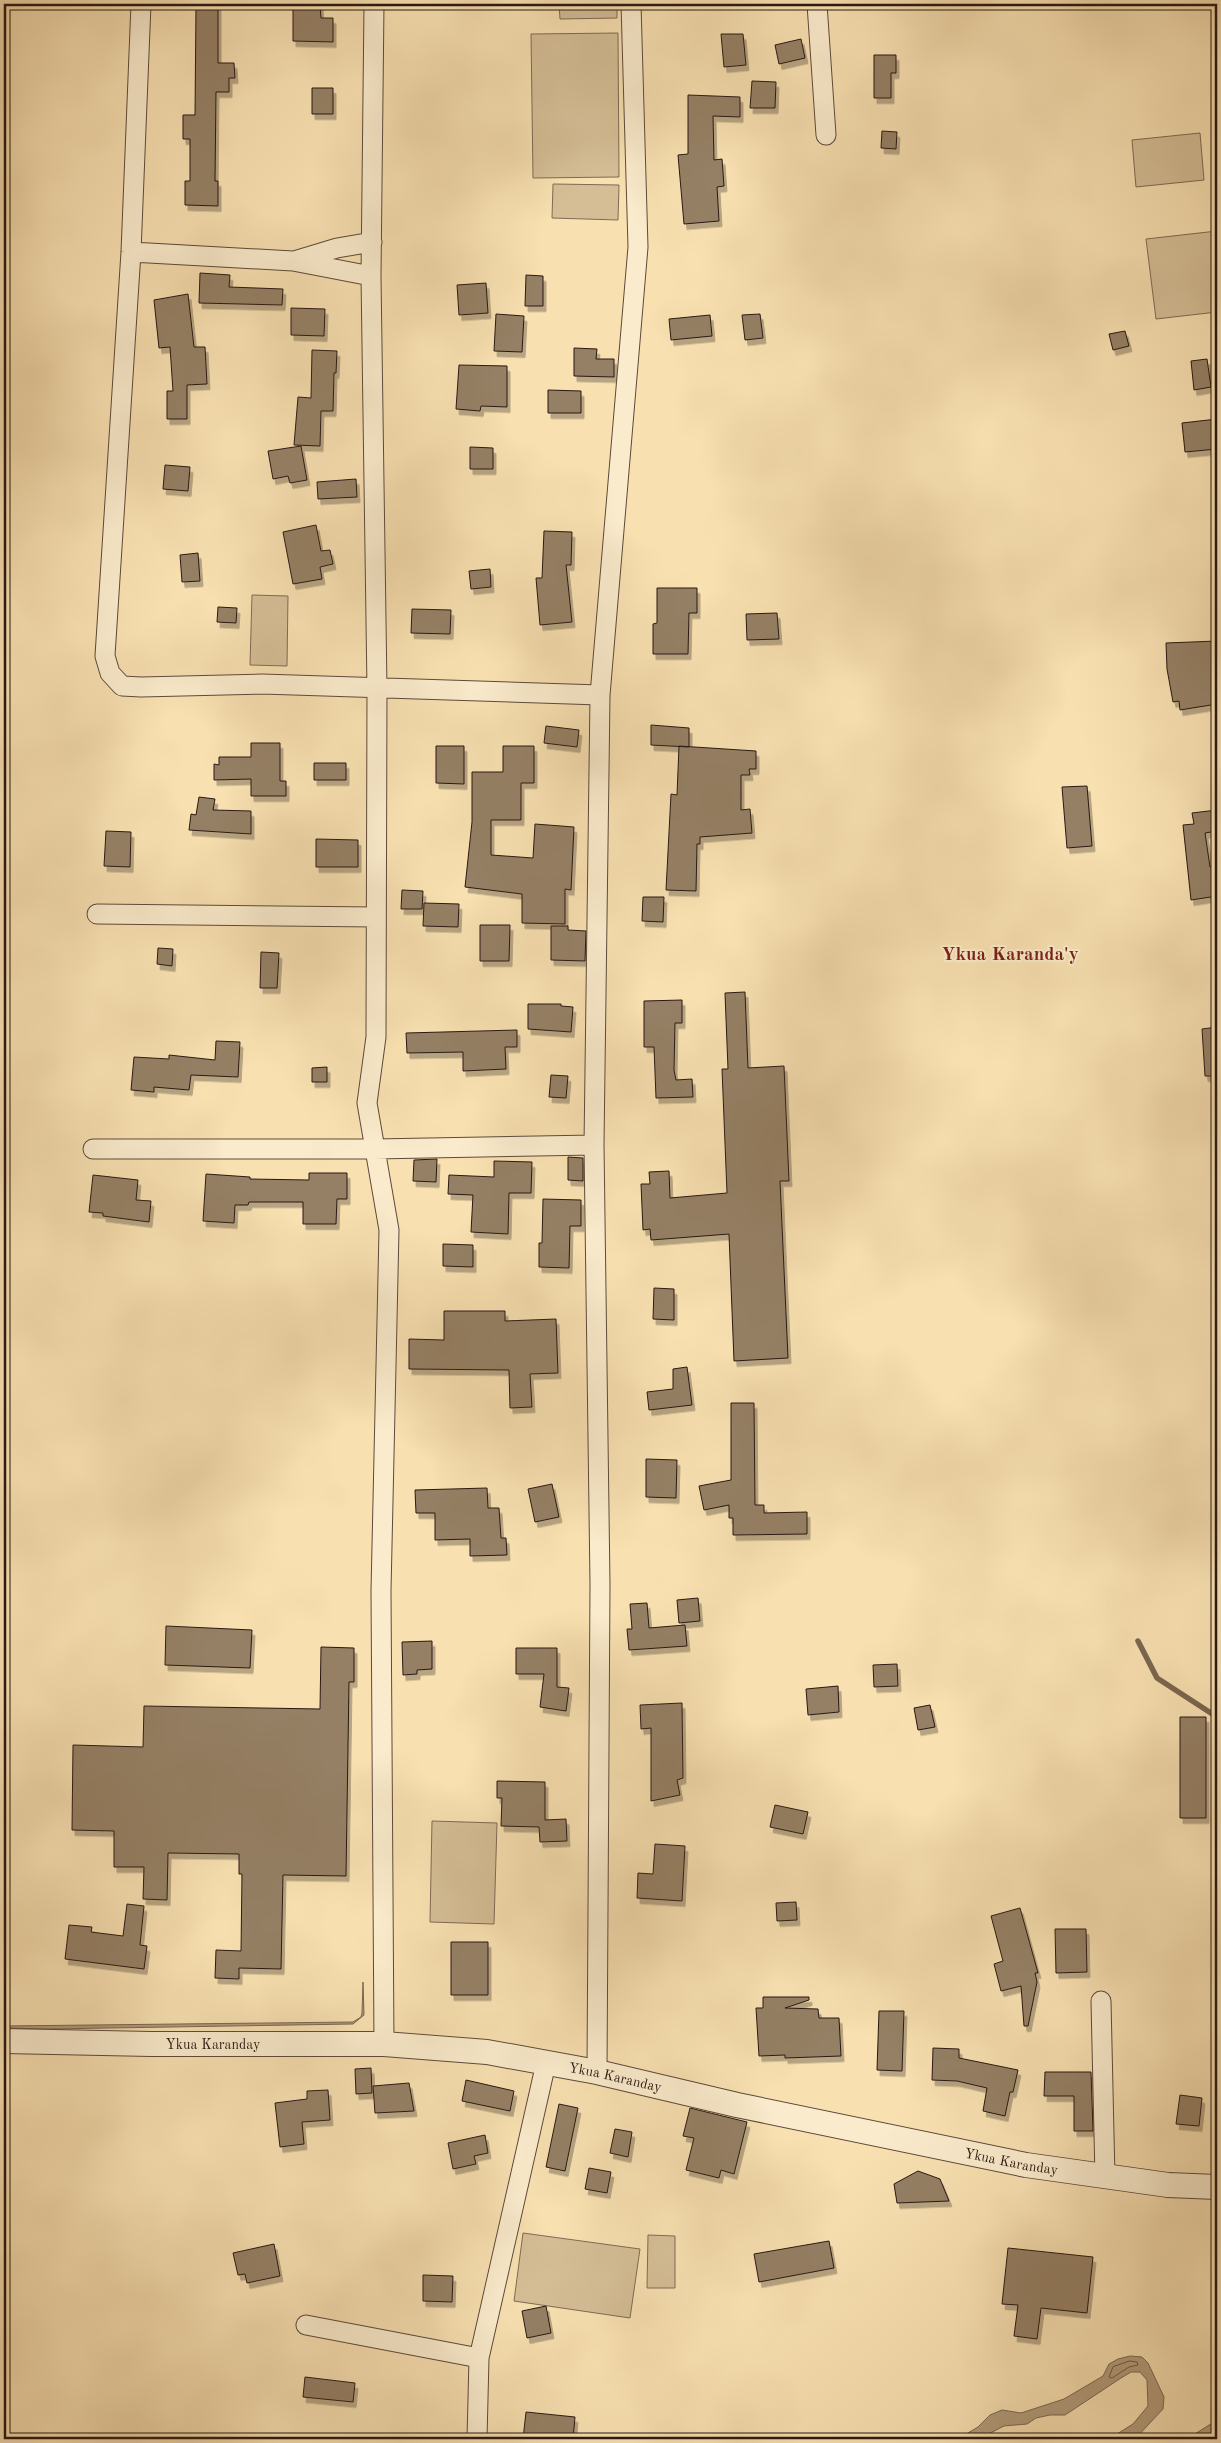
<svg xmlns="http://www.w3.org/2000/svg" width="1221" height="2443" viewBox="0 0 1221 2443" font-family="'Old Standard TT',serif">
  <style>
    .green { fill: #d5be96; stroke: #7f6b54 }
    .water { fill: #b29c7b; stroke: #7b6751 }
    .lines { fill: none; stroke-linecap: round; stroke-linejoin: round }
    .shore { stroke: #6e5a46; stroke-width: 1 }
    .stream { stroke: #7b6751; stroke-width: 5.5 }
    .building { fill: #958065; stroke: #291812; filter: url(#shadow) }
    .minor-casing { stroke: #5d4a3a; stroke-width: 21 }
    .tertiary-casing { stroke: #5d4a3a; stroke-width: 26 }
    .minor { stroke: #faebcc; stroke-width: 19 }
    .tertiary { stroke: #faebcc; stroke-width: 24 }
    .labels { text-anchor: middle; stroke-width: 4; stroke-linejoin: round; paint-order: stroke }
    .street-label { font-size: 14px; fill: #291812; stroke: #faebcc }
    .district-label { font-size: 19px; font-weight: bold; fill: #7a1f14; stroke: #faebcc }
  </style>
  <defs>
    <filter id="shadow"><feDropShadow dx="3" dy="5.5" stdDeviation="0" flood-color="#0004"/></filter>
  </defs>
  <rect width="100%" height="100%" fill="#f8e0b1"/>
  <filter id="stains"><feTurbulence type="fractalNoise" baseFrequency=".004" numOctaves="4"/><feColorMatrix values="0 0 0 0 .2 0 0 0 0 .09 0 0 0 0 .02 0 0 0 .5 -.17"/></filter>
  <radialGradient id="worn" r=".72"><stop offset=".6" stop-color="#630" stop-opacity="0"/><stop offset="1" stop-color="#630" stop-opacity=".3"/></radialGradient>
  <path class="green" d="M559,4H617V18L560,19Z
    M618,33L619,177L533,178L531,34Z
    M1200,133L1204,180L1136,187L1132,140Z
    M553,184L619,185L618,220L552,218Z
    M1217,231V312L1156,319L1146,239Z
    M252,595L288,596L287,666L250,665Z
    M432,1821L497,1823L494,1924L430,1922Z
    M523,2233L640,2249L630,2318L514,2301Z
    M648,2235L675,2236V2288H647Z"/>
  <path class="water" d="M363,1982L364,2015L353,2024L49,2029L4,2028V2026L353,2022L361,2017L362,2013Z
    M1130,2356L1142,2357L1148,2363L1164,2397L1163,2409L1135,2439H1109L1133,2424L1148,2406L1147,2380L1140,2372H1131L1121,2378L1065,2415H1050L1036,2418L1027,2424L1004,2426L979,2439H958L978,2427L990,2415L1002,2410L1021,2413L1064,2399L1103,2376L1109,2364L1118,2359Z
    M1217,2420V2435L1210,2439H1187Z"/>
  <g class="lines">
    <path class="shore" d="M1130,2361L1137,2362L1138,2365L1129,2367L1112,2378L1109,2377L1113,2367Z"/>
    <path class="stream" d="M1138,1641L1157,1678L1217,1717"/>
  </g>
  <path class="building" d="M196,4H218V63H234L235,78H229V92H216L215,181H218V206L185,205V181H190V139H183V115H195Z
    M293,4H320L321,18H333V42L293,41Z
    M721,34H743L746,65L724,67Z
    M801,39L805,58L779,64L775,45Z
    M874,55H896V73H891V98H874Z
    M752,81L776,82L775,108H750Z
    M312,88H333V114H312Z
    M688,95L740,97V117L713,116L714,160L722,159L724,186L717,187L719,221L684,224L678,155L688,154Z
    M882,131L897,132L896,149L881,148Z
    M200,273L230,275L229,287L283,289L282,305L199,303Z
    M526,275L543,276V306H525Z
    M486,283L488,313L459,315L457,285Z
    M188,294L194,347H205L207,384L187,385V419H167V391H173L170,347L159,348L154,300Z
    M291,308L325,309L324,336L291,335Z
    M496,314L524,316L522,352L494,351Z
    M760,314L763,338L745,340L742,315Z
    M710,315L712,336L671,340L669,319Z
    M1125,331L1129,346L1113,350L1109,334Z
    M574,348L597,349L596,359H614V377L574,376Z
    M312,350L337,351L336,373H334L333,411H321L320,446L294,445L298,397L311,398Z
    M1207,359L1211,387L1194,390L1191,361Z
    M459,365L507,366V407L481,406L480,411L456,409Z
    M548,390L581,391V413H548Z
    M1217,419V449L1185,452L1182,423Z
    M301,446L307,480L290,483L288,476L273,479L268,451Z
    M470,447L493,448V469H470Z
    M165,465L190,467L188,491L163,489Z
    M356,479L357,497L318,499L317,482Z
    M316,525L321,551L330,550L333,564L320,567L322,579L293,584L283,532Z
    M544,531L572,532L571,565H566L572,622L540,625L536,578H542Z
    M198,553L200,581L182,582L180,555Z
    M490,569L491,587L471,589L469,571Z
    M657,588H697V613H689L688,654H653V624L657,623Z
    M218,607L237,608L236,623L217,622Z
    M412,609L451,610L450,634L411,633Z
    M777,613L779,639L747,640L746,614Z
    M1217,641V704L1180,710L1179,701L1173,702L1167,669L1166,643Z
    M651,725L689,728V747L651,745Z
    M546,726L579,730L577,747L544,743Z
    M251,743H280V781H286V796H251V779L214,780V764L219,765V757H251Z
    M436,746H464V784L436,783Z
    M503,746H534V783H521V820H491V855L533,858L535,824L574,827L571,890L565,889V924L522,923V894L465,887L472,822V772H503Z
    M679,746L756,751V769H749L750,775H741V810L750,809L752,833L700,837V844H697L696,891L666,890L671,794L677,795Z
    M314,763H346V780H314Z
    M1087,786L1092,846L1067,848L1062,787Z
    M199,797L215,799L213,810L251,811V834L189,830L191,814L196,815Z
    M1217,810V831L1205,833L1210,867L1217,866V896L1191,900L1183,825L1194,824L1192,813Z
    M106,831L131,832L130,867L104,866Z
    M316,839L358,840V867H316Z
    M402,890L423,891L422,909H401Z
    M643,897H664L663,922L642,921Z
    M424,903L459,904L458,927L423,926Z
    M480,925H510L509,961H480Z
    M551,926H568V930L586,931L585,961L551,960Z
    M158,948L173,949L172,966L157,964Z
    M261,952L279,953L277,988H260Z
    M745,992L748,1068L784,1066L789,1181H780L788,1358L734,1361L729,1234L651,1240L650,1229L643,1230L641,1184H650L649,1172L669,1171L670,1198L727,1193L722,1069H728L725,993Z
    M682,1000V1023H675L674,1070L676,1080L692,1079L693,1097L656,1098L654,1047H644V1001Z
    M528,1004H561V1006L573,1007L571,1032L528,1029Z
    M1217,1027V1076H1205L1202,1029Z
    M517,1030V1047H505L506,1069L463,1071V1052L407,1053L406,1033Z
    M216,1041L240,1042L238,1077L191,1075L189,1090L154,1087V1092L131,1090L134,1057L169,1059V1055L215,1060Z
    M327,1067V1082H312V1068Z
    M551,1075L568,1076L566,1098L549,1097Z
    M568,1157L583,1158V1181L568,1180Z
    M437,1159L436,1182L413,1181L414,1160Z
    M494,1161L532,1162L531,1193H509L508,1234L471,1232L473,1195L448,1194L449,1175L494,1177Z
    M309,1173H347V1199H337L336,1224H303V1202H249L248,1205H235L234,1223L203,1221L206,1174L250,1177V1179L309,1180Z
    M93,1175L138,1180L136,1200L151,1201L149,1222L103,1216V1213L89,1212Z
    M543,1199L581,1200V1226H570L569,1268L539,1267V1243H542Z
    M443,1244L473,1245V1267L443,1266Z
    M654,1288L674,1289V1320L653,1319Z
    M444,1311H505V1321L556,1319L558,1373L530,1374L532,1407L510,1408L509,1370L409,1369V1339L444,1340Z
    M687,1367L692,1405L649,1410L647,1392L673,1389V1369Z
    M731,1403H754L755,1505H764V1513L807,1512V1534L733,1535V1518H729V1505L704,1510L699,1486L731,1480Z
    M646,1459L677,1460L676,1498L646,1497Z
    M552,1484L559,1517L535,1522L528,1489Z
    M487,1488L488,1508H499L501,1538H506L507,1555L470,1556V1539L435,1540V1513H416L415,1490Z
    M698,1598L700,1621L679,1623L677,1600Z
    M647,1603L649,1628L685,1625L687,1646L629,1650L627,1629H632L630,1604Z
    M166,1626L252,1630L250,1668L165,1665Z
    M432,1641V1669L417,1670V1674L403,1675L402,1642Z
    M321,1647L354,1648V1682H349L346,1876L283,1875L281,1969L239,1968V1979L215,1978L216,1950L241,1951L242,1874H239V1854L168,1853L167,1900L143,1899L144,1867H114V1831L72,1830L73,1745L143,1747L144,1706L320,1709Z
    M516,1648H557V1687L569,1688L566,1711L540,1707L544,1674H516Z
    M897,1664L898,1686L874,1687L873,1665Z
    M838,1686L839,1712L808,1715L806,1689Z
    M682,1703L683,1778L677,1780L680,1795L651,1801V1728L641,1729L640,1705Z
    M930,1705L935,1727L918,1730L914,1708Z
    M1180,1717H1206V1818H1180Z
    M497,1781L545,1782V1820L566,1819L567,1841L540,1842L539,1827L501,1826L502,1798H497Z
    M775,1805L808,1812L803,1834L770,1827Z
    M655,1844L685,1846L682,1901L637,1898L638,1873L653,1874Z
    M796,1902L797,1920L777,1921L776,1903Z
    M127,1904L144,1906L140,1945L147,1946L144,1969L65,1959L69,1925L92,1927L91,1932L123,1936Z
    M1020,1908L1038,1973H1035L1037,1982L1028,2026H1024L1021,1986L1001,1991L994,1964L1003,1961L991,1916Z
    M1055,1929H1086L1087,1972L1056,1973Z
    M451,1942H488V1995H451Z
    M763,1997H809V2000L785,2008L818,2009L819,2018H839L841,2056L785,2058V2055L759,2056L756,2008H763Z
    M879,2011H904L902,2071L877,2070Z
    M933,2048L959,2049V2058L1018,2070L1013,2092H1010L1005,2116L983,2111L987,2088L957,2081L932,2080Z
    M371,2068L372,2093L356,2094L355,2069Z
    M1045,2072H1091L1093,2131H1074V2096H1044Z
    M466,2080L514,2091L510,2111L462,2101Z
    M409,2083L414,2111L375,2113L373,2086Z
    M328,2090L330,2120L302,2122L304,2144L280,2147L275,2103L307,2099V2091Z
    M1180,2095L1202,2098L1199,2126L1176,2124Z
    M559,2104L578,2108L565,2171L546,2167Z
    M690,2108L747,2122L734,2174L721,2170L719,2178L686,2170L694,2138L683,2136Z
    M615,2129L632,2132L628,2157L610,2153Z
    M485,2135L488,2153L474,2156L476,2164L453,2169L448,2143Z
    M589,2168L611,2172L607,2193L585,2189Z
    M918,2171L940,2179L949,2201L897,2203L894,2184Z
    M829,2241L834,2268L759,2282L754,2254Z
    M274,2244L280,2276L247,2283L245,2274L238,2275L233,2253Z
    M1008,2248L1093,2257L1087,2313L1041,2308L1037,2339L1014,2336L1018,2305L1002,2304Z
    M423,2275L453,2276L452,2302L423,2301Z
    M546,2306L551,2333L527,2338L522,2311Z
    M305,2377L355,2383L353,2402L303,2397Z
    M526,2412L575,2417L573,2439H523Z"/>
  <g class="lines">
    <defs>
      <path id="minor" d="M141,4L131,252L105,656L110,673L122,686L141,687L262,684L600,695
        M374,4L371,276L377,689L376,1037L367,1103L389,1230L381,1591L384,2044
        M817,4L826,135
        M131,252L293,261L371,276
        M294,261L337,248L372,242
        M97,914L376,917
        M93,1149H374L594,1145
        M1101,2001L1105,2178
        M597,2072L600,1584L594,1145L600,695L638,247L631,4
        M306,2325L479,2358
        M477,2439L479,2358L546,2063"/>
      <g id="tertiary">
        <path id="s1" d="M4,2041L151,2044H384L487,2052L597,2072L737,2105L1026,2165L1168,2185L1217,2187"/>
      </g>
    </defs>
    <use href="#minor" class="minor-casing"/>
    <use href="#tertiary" class="tertiary-casing"/>
    <use href="#minor" class="minor"/>
    <use href="#tertiary" class="tertiary"/>
  </g>
  <g class="labels">
    <g class="street-label">
      <text dy="5" stroke="none"><textPath href="#s1" startOffset="209">Ykua Karanday</textPath></text>
      <text dy="5" stroke="none"><textPath href="#s1" startOffset="614">Ykua Karanday</textPath></text>
      <text dy="5" stroke="none"><textPath href="#s1" startOffset="1019">Ykua Karanday</textPath></text>
    </g>
    <g class="district-label">
      <text x="1010" y="960">Ykua Karanda'y</text>
    </g>
  </g>
  <rect width="1221" height="2443" fill="none" stroke="#f8e0b1" stroke-width="20"/>
  <rect x="5" y="5" width="1211" height="2433" fill="none" stroke="#291812" stroke-width="2.5"/>
  <rect x="10" y="10" width="1201" height="2423" fill="none" stroke="#291812"/>
  <rect width="100%" height="100%" filter="url(#stains)"/>
  <rect width="100%" height="100%" fill="url(#worn)"/>
</svg>
